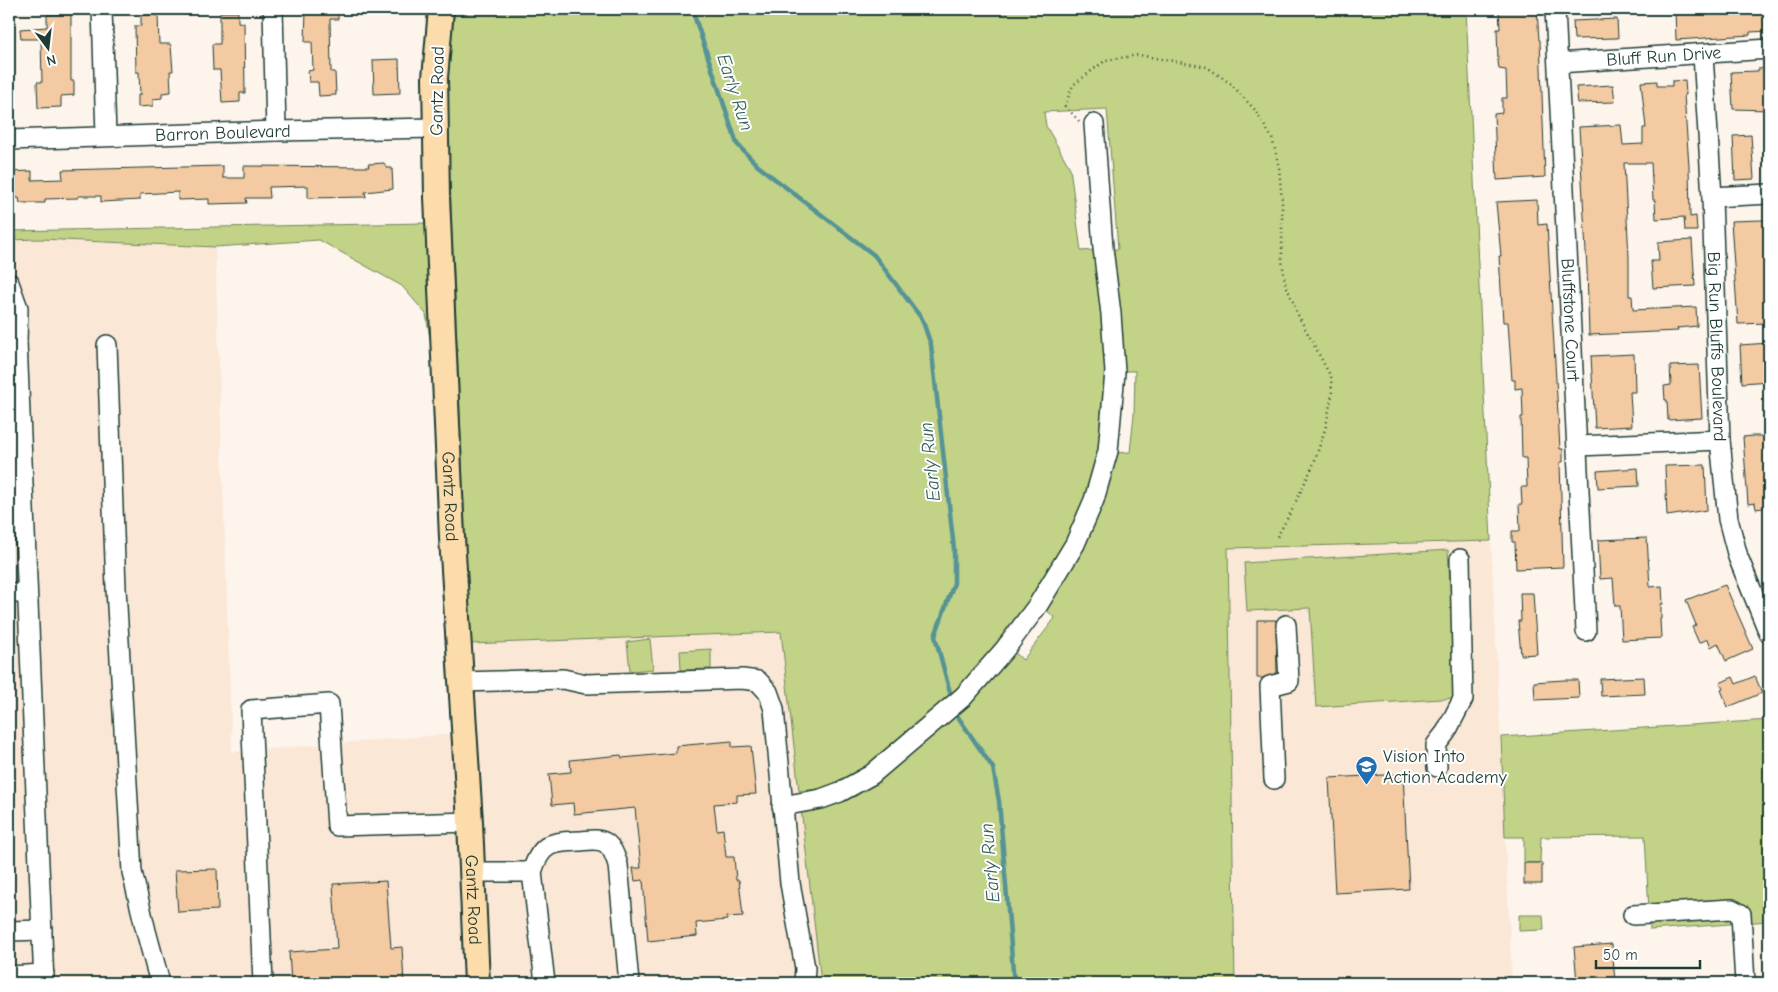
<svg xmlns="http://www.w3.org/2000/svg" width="1778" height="992" viewBox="0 0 1778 992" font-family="'Comic Neue',sans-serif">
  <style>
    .built { fill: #fae7d6 }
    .green { fill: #c2d286; stroke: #70885d }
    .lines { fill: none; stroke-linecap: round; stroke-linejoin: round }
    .stream { stroke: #579396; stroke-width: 4.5 }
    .building { fill: #f3caa2; stroke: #1f3d34 }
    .minor-casing { stroke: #1f3d34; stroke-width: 22 }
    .major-casing { stroke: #1f3d34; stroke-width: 28 }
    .path { stroke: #1f3d34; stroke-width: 2.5; stroke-dasharray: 1 4; stroke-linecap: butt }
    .minor { stroke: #fff; stroke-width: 19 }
    .major { stroke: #fddcac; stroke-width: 24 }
    .labels { text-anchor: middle; stroke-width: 4; stroke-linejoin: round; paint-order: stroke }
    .street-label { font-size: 18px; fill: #1f3d34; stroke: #fff }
    .poi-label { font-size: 18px; fill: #1f3d34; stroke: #fff; text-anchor: start }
    .water-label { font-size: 19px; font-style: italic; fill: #36615d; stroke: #fff }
  </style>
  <rect width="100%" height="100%" fill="#fdf4ec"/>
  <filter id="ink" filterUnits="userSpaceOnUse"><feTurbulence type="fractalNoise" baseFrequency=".02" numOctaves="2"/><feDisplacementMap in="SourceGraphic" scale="10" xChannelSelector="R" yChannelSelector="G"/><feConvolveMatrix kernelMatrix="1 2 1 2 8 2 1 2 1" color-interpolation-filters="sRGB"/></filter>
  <g filter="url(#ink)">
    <path class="built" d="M40,239L215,247L232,752L453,734L470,644L781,632L821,983H9V240Z
      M1491,541L1512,983H1235L1228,548Z"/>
    <path class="green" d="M455,9H1466L1491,541L1228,548L1235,983H821L801,808L833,804L856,796L929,736L1013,651L1023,660L1055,618L1044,608L1114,453L1130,452L1134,415L1135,371H1120L1109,249H1118L1107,109L1044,112L1046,126L1070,168L1081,251L1096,250L1107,373L1104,427L1086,505L1063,555L1009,636L962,687L924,717L859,775L829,788L799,791L781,632L470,644L447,112L449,51Z
      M426,223L431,345L426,314L402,286L319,240L215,247L40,239L9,240V231Z
      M1448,550L1457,698L1316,707L1310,608L1247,611L1244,563Z
      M650,639L653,669L630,671L627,642Z
      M711,649V669L681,670L680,651Z
      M1769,720V921L1650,930L1645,836L1541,837L1540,863H1524V837H1505L1501,737Z
      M1519,915H1543L1544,930L1519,931Z"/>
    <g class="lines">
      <path class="stream" d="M692,9L737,144L758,166L874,255L922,319L931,345L954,549V583L935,636L952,700
        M955,710L956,714L993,768L999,801L1014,983"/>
    </g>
    <path class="building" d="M306,9H338V19H330L331,72H335L336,95L319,96L318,82H309L308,71L313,70L312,42H305Z
      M1499,9H1537L1539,40H1540L1545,177L1497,180L1494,114L1502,113V98H1507L1506,70L1499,69L1498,61L1497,29H1500Z
      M1675,9H1769V31L1750,32V35L1676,40Z
      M220,12H238V22L244,23L245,93H240V102L222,103L220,70H213L212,44H220Z
      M71,14V81H74V95L61,96V107L38,108L37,82H42L41,39H21L20,29L47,27V15Z
      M141,15H158L159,44H170L171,46L173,71H170L171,92L162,93V98L153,99V106L138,107V95H140L139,72H136L135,26H141Z
      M1617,19L1618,38L1574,39L1573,21Z
      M399,59L400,93L374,94L373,60Z
      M1769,68V110L1733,109L1731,72L1758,71V69Z
      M1685,80L1686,95H1684L1689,166L1690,217L1696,216L1697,231H1685L1684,217L1656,219L1655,200H1653L1651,163H1624L1629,257V296H1632L1633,310L1696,307L1697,326L1677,328L1678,331L1589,335L1587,269L1579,127L1621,125L1623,145L1643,144V128H1646L1641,82L1657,81V86H1672V81Z
      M1613,85L1615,102L1578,103L1576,87Z
      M1751,135L1754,179L1735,180L1733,136Z
      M384,163L387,168H392L393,189L365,192L366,197L308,198V186L269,187L270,198H246L247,203L209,204V199L178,200V192L140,194V200L101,202V196H78V198L45,199V203H20L19,198H9V172L32,171V180L63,179L62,170L223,166V178H244V166L369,167L368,164Z
      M1537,200L1538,225L1547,224L1560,449H1563V462H1560L1563,567L1516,569L1515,542H1512V531H1520L1519,504H1522L1521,487H1527L1526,458H1522L1521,417H1523L1522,388L1515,389V380H1512L1508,322H1503L1499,256H1501L1496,202Z
      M1762,220H1769V323L1738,324L1731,221Z
      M1692,240L1695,286L1653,288L1651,261H1659L1658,242Z
      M1769,343V381L1742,383L1740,345Z
      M1634,354L1635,392H1630L1632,426L1595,428L1591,356Z
      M1699,365L1702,418L1668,420L1667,400H1665L1664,386L1671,385L1670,366Z
      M1753,436H1769V507L1756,509L1755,503L1748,504L1743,437Z
      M1705,465L1707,510L1667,516L1665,466Z
      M1638,468L1639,486L1598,488L1597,471Z
      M1647,538L1650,587L1662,586L1663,604H1661V619H1660L1661,638L1622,640L1620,606H1615L1613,578L1600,579L1598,540Z
      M1725,585L1753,649L1726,661L1718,643L1711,647L1708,639L1699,643L1692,627L1696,625L1686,600Z
      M1520,593H1533L1537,654L1521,655L1518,621H1521Z
      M1257,620H1276L1277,673L1262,678H1257Z
      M1755,676L1762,693L1728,707L1721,690L1723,689L1720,683L1733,677L1736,684Z
      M1644,677L1645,694L1601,696L1600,679Z
      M1564,680H1578L1579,698L1535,700L1534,682Z
      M732,741V747L751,746L756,794L737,795V802L714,804L717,830L723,829L726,857H734L736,880H739L743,916L727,917V920L696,923L697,936L648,941L643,880L635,881L633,868H641L635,808L574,814L573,803L552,805L549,774L571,772L570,760L621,755L622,758L676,753V746Z
      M1403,774L1409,889L1335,893L1329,778Z
      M1524,863H1542V884H1524Z
      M217,869L218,910L178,912L175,870Z
      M386,881L391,948L402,947L404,983H291L289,952L337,949L333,884Z
      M1612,944L1615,983H1577L1574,947Z"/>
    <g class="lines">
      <defs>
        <g id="minor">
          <path d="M102,9L106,136"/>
          <path d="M273,9L276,131"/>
          <path id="s1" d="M1555,9L1586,631"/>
          <path id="s2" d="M1703,55L1712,197L1720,440L1728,519L1738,557L1769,633"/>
          <path id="s3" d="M1558,63L1769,49"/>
          <path id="s4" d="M9,140L276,131L436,128"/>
          <path d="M1712,197L1769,194"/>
          <path d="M9,283L18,308L17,342"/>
          <path d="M9,343L17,342L44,983"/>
          <path d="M107,345L116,588L132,872L146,931L160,983"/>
          <path d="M1578,446L1720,440"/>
          <path d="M9,593H27"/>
          <path d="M461,682L563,679L586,684L742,679L758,681L768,692L774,709L790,883L805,968L804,983"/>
          <path d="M1437,767L1436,745L1446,732L1463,699L1460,559"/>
          <path d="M1274,779L1270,686L1289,681L1286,625"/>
          <path d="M782,806L821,799L840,792L871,775L964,696L1005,649L1038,605L1075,544L1094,500L1108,451L1115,372L1111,314L1103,248L1094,124"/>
          <path d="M471,872H532L545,983"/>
          <path d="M532,872C541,842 552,842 581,841C590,840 600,838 607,844C613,849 616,858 618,865L629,983"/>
          <path d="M1633,915L1732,909L1741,914L1745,983"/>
          <path d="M9,931L42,930"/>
          <path d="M9,976L44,974"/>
          <path d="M263,983L251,710L329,704L337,826L470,822"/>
        </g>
        <g id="major">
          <path id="s5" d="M441,9L435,78L437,197L452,538L470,822L477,983"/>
        </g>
      </defs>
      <use href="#minor" class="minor-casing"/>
      <use href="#major" class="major-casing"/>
      <path class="path" d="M1079,121L1065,106L1073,85L1106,60L1139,55L1207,67L1231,84L1254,109L1272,138L1279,166L1282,202V260L1285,282L1298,315L1331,377L1332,394L1326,426L1314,463L1292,510L1277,537"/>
      <use href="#minor" class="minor"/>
      <use href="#major" class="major"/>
    </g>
  </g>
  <defs>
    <symbol id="school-pin" viewBox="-11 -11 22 30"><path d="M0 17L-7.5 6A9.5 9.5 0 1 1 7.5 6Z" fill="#1f6fb2" stroke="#fff"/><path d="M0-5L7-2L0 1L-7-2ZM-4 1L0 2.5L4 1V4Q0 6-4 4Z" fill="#fff"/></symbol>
  </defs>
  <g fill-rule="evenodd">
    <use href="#school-pin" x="1354" y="754" width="25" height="34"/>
  </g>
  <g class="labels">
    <g class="street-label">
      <text dy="6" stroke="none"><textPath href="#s3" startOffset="106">Bluff Run Drive</textPath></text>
      <text transform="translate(437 91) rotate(-89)" y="6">Gantz Road</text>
      <text dy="6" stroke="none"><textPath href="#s4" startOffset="214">Barron Boulevard</textPath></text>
      <text dy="6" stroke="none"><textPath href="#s1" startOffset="311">Bluffstone Court</textPath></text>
      <text dy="6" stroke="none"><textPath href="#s2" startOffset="292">Big Run Bluffs Boulevard</textPath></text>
      <text dy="6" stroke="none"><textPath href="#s5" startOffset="488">Gantz Road</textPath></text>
      <text dy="6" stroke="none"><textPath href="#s5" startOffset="892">Gantz Road</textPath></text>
    </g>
    <g class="poi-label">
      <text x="1383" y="762">Vision Into<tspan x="1383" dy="21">Action Academy</tspan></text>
    </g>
    <g class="water-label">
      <text transform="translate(736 92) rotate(72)" y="7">Early Run</text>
      <text transform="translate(929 462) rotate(-96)" y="7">Early Run</text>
      <text transform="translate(989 863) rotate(-95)" y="7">Early Run</text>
    </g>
  </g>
  <rect width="1778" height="992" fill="none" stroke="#fff" stroke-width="30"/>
  <rect x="15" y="15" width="1748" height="962" fill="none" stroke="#1f3d34" stroke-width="2" filter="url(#ink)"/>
  <g transform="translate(48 48) rotate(165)" stroke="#ffffff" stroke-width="4" paint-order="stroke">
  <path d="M0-4L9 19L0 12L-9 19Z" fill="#1f3d34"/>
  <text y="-8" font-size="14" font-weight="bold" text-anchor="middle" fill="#1f3d34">N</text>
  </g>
  <path d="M1596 960v8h104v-8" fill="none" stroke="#1f3d34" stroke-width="2.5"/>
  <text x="1603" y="960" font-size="15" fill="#1f3d34" stroke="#ffffff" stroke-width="4" paint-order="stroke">50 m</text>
</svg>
